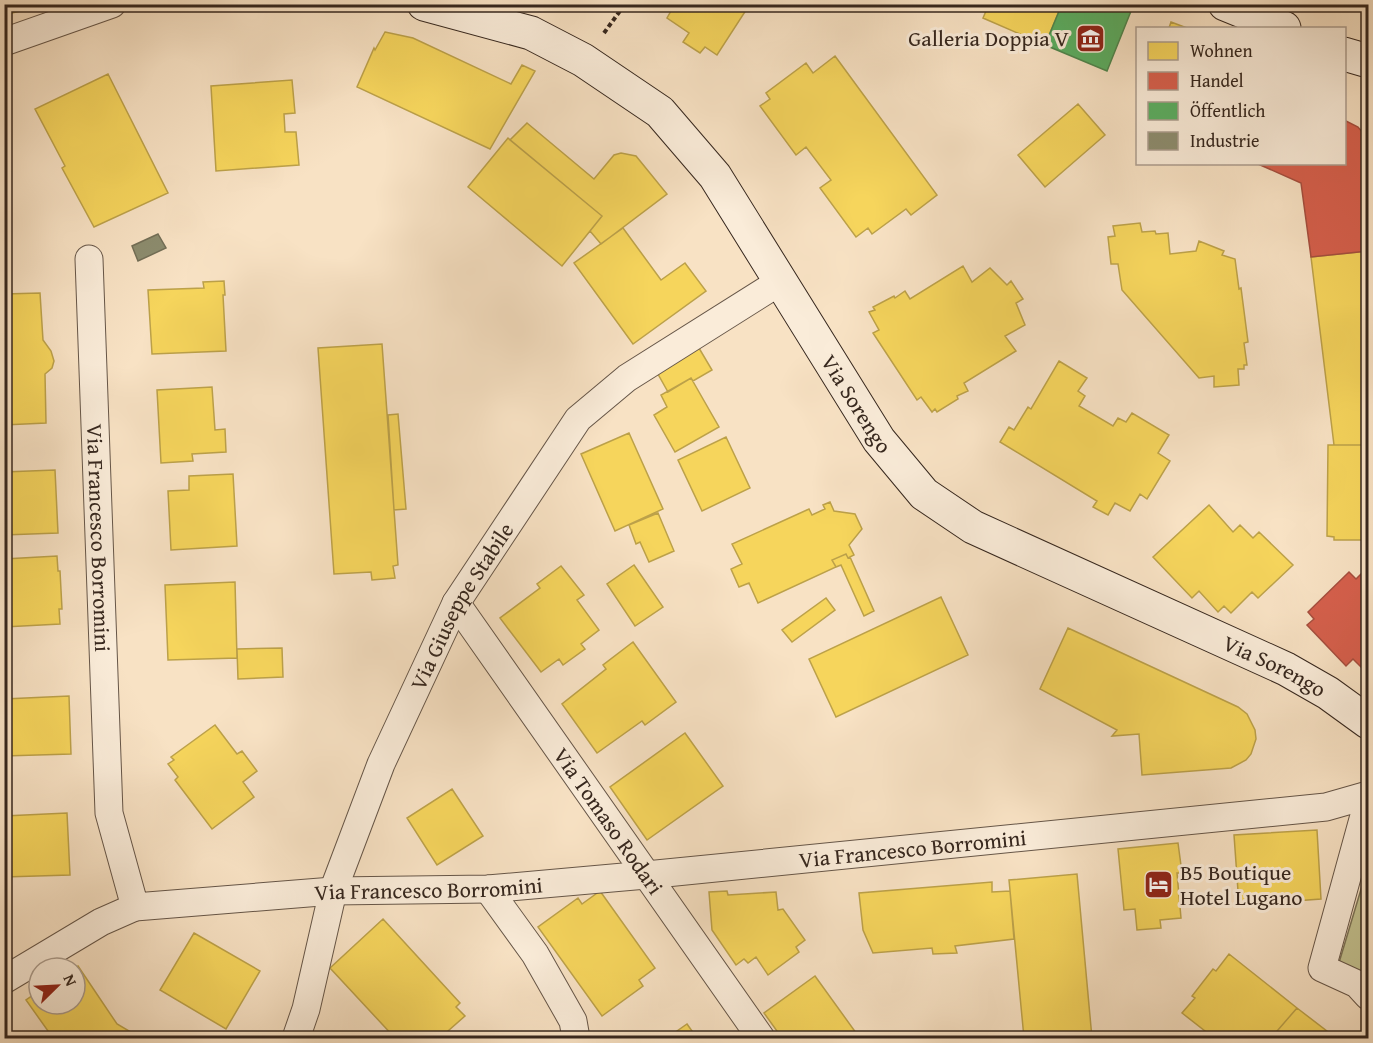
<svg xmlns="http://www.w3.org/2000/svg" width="1373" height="1043" viewBox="0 0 1373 1043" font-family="'Gentium Book Plus',serif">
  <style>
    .green { fill: #c3c290; stroke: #7c7457; stroke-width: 1.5 }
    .homes { fill: #f6d55c; stroke: #bca149; stroke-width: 1.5 }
    .shops { fill: #d6604d; stroke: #a64f3f; stroke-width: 1.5 }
    .public { fill: #5aae61; stroke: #4f864d; stroke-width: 1.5 }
    .industry { fill: #8c8c6e; stroke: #726e56; stroke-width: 1.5 }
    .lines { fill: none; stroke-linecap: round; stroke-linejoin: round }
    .street-casing { stroke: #665648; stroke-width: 29 }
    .secondary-casing { stroke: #36271e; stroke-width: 35 }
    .path { stroke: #36271e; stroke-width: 4; stroke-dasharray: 4.5 3; stroke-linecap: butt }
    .street { stroke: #faecd9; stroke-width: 27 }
    .secondary { stroke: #faecd9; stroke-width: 33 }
    .labels { text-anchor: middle; stroke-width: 6; stroke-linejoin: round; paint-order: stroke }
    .poi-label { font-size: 22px; fill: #36271e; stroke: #faecd9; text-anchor: end }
    .street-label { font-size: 22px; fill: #36271e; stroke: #faecd9 }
  </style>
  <rect width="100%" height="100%" fill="#f8e2c4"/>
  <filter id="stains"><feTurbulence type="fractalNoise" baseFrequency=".00333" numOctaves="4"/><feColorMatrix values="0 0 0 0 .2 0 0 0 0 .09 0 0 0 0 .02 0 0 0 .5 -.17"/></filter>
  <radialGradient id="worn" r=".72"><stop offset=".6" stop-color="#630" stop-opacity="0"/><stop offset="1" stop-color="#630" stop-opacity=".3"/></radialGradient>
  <path class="green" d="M1368,866V975L1338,966Z"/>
  <path class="homes" d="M4,4H48L4,15Z
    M675,4H750L717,55L705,47L700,53L683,42L689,33L667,18Z
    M989,4H1062L1045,45L983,18Z
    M1171,22L1187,28H1169Z
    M385,32L413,38L511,84L522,65L535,71L490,149L357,87L374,48L375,50Z
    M835,56L937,195L911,215L906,209L872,234L868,228L856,237L820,188L831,180L806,147L796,155L760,106L770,99L766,93L806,63L813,73Z
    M108,74L168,193L94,227L62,168L65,166L35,109Z
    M292,80L295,113L284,114L285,132H296L299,165L216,171L211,86Z
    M1078,104L1105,135L1045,187L1018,155Z
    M527,123L594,179L614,155L621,153L636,156L667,194L601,244L590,231L602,216L510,140Z
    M508,138L602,216L562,266L468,187Z
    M1140,223L1142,232L1155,231L1156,234L1168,233L1170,254L1196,251L1199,241L1224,251L1222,255L1235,259L1239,289L1241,288L1248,342L1244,343L1247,365H1244V369H1238L1239,385L1214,387V376L1199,378L1122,290L1118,264H1111L1108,237L1115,236L1113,226Z
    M623,228L661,280L685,263L706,291L633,344L574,263Z
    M1368,251V445H1334L1311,257Z
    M963,266L972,282L990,268L1007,285L1011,281L1023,299L1016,303L1025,325L1005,336L1016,351L964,383L968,391L957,396L958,399L937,412L935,409L932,412L921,397L917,400L873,333L879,330L869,312L875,310L873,307L894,296L895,298L905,291L910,299Z
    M224,281L225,295H223L226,351L152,354L148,290L204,288L203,282Z
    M40,293L43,340L51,351L54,361L52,368L45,374L46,423L4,425V294Z
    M696,343L712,370L693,381L691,378L668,392L654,367Z
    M382,344L398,565L393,566L395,578L372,580L371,572L334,574L318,348Z
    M1059,361L1087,378L1078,391L1085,396L1079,406L1113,426L1118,418L1126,422L1132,413L1169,435L1158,453L1170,461L1147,499L1140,494L1130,511L1115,503L1108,515L1093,507L1097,501L1000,442L1009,427L1014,430L1028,407L1031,409Z
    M691,378L719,427L675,452L654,415L667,407L661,395Z
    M212,387L215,430L225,429L226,452L192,454L193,461L161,463L157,390Z
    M398,414L406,509L394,510L388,415Z
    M629,433L663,509L615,531L581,454Z
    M726,437L750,488L702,511L678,460Z
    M1328,445H1368V540H1334V537L1327,536Z
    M55,470L58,533L4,535V472Z
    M233,474L237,546L171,550L168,491L189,490V476Z
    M830,502L834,511L855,514L862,529L849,545L854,555L848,558L846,554L832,560L836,567L758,603L749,583L739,587L731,569L742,564L732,544L809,509L812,515L825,509L823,505Z
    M1209,505L1233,532L1240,525L1253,538L1259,532L1293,565L1258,598L1252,592L1231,613L1224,606L1218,612L1199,591L1192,598L1153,557Z
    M658,513L674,551L649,562L640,542L636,544L629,525Z
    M846,554L848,558L850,557L874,611L864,616L841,565L836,567L832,560Z
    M57,556L58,571H60L62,609H59L60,624L4,627V559Z
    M634,565L663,607L635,626L607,584Z
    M561,566L584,595L577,600L599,630L581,644L585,649L563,665L559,659L541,672L500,618L540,588L537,584Z
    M235,582L237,658L168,660L165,585Z
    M941,597L968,655L836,717L809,659Z
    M826,598L835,610L792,642L782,630Z
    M1068,628L1238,707L1247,714L1255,730L1256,739L1251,754L1246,760L1231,768L1142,775L1139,734L1112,736L1117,730L1040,689Z
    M633,642L676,702L645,725L642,721L597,753L562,704L606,669L603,665Z
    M282,648L283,677L238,679L237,649Z
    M69,696L71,754L4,756V699Z
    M215,725L237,754L242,751L257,771L243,782L254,797L212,829L175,780L178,777L168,764L174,760L171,757Z
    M685,733L723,786L647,840L610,787Z
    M452,789L483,836L437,865L407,818Z
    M67,813L70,875L4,877V816Z
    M1317,830L1321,899L1239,905L1234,835Z
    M1178,843L1182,873H1177L1181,918L1160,920L1161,928L1137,930L1135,909L1124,910L1118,849Z
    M1077,874L1092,1038H1024L1009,880Z
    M992,882V892L1010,891L1014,939L955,946L957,953L933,954L932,948L873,953L863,930L859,893Z
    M600,891L655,968L639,980L643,986L602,1016L538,927L578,898L582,904Z
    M727,891L728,895L776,892L778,910L783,909L805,940L796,947L799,952L768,975L756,957L748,963L744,959L736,965L712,930L709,892Z
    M383,919L460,1003L456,1007L465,1016L440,1038H395L330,968Z
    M194,933L260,971L226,1029L160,990Z
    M1229,954L1297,1008L1271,1038H1214L1182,1013L1195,998L1192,996L1213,969L1216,971Z
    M78,966L117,1024L141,1038H53L26,1000L39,991V1004H75V968Z
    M815,976L859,1037L857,1038H782L764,1013Z
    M1297,1008L1336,1038H1271Z
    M687,1024L697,1038H667Z"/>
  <path class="shops" d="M1344,120L1358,127L1368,139V251L1311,257L1301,183L1258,164H1344Z
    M1349,572L1356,579L1362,573L1368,579V660L1361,667L1353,659L1346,666L1307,625L1314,619L1308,612Z"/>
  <path class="public" d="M1062,4H1129L1133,6L1107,71L1045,45Z"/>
  <path class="industry" d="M158,234L166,248L138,261L132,246Z"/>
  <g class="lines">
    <defs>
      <g id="street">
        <path d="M4,42L112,4"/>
        <path id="s1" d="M89,259L109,813L135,907L333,891L488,889L646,875L1326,807L1368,795"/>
        <path id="s2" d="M456,603L761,1038"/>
        <path d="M1368,801L1322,968L1357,984L1368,996"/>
        <path d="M488,889L535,954L573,1021L576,1038"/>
        <path d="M4,980L101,922L135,907"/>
        <path id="s3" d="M296,1038L306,1009L333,891L381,764L456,603L578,419L627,378L781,281"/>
      </g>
      <g id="secondary">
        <path id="s4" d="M424,4L531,33L583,60L660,112L715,176L879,440L924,494L973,527L1286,669L1328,693L1368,722"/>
        <path d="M1225,4L1284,28"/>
        <path d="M1344,54L1368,61"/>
      </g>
    </defs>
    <use href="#street" class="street-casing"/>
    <use href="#secondary" class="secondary-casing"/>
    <path class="path" d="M604,33L625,4"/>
    <use href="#street" class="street"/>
    <use href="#secondary" class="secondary"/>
  </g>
  <defs>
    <symbol id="museum-square" viewBox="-11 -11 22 22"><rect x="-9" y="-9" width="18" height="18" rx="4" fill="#8f2418" stroke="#faecd9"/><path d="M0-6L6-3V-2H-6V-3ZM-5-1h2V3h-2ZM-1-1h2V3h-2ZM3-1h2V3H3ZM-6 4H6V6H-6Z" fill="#fff"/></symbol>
    <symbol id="hotel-square" viewBox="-11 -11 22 22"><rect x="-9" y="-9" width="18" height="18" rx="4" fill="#8f2418" stroke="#faecd9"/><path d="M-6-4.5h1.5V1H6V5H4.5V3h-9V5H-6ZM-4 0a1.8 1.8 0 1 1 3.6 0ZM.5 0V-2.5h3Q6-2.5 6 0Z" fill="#fff"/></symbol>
  </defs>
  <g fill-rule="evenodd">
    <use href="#museum-square" x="1074" y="22" width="33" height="33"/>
    <use href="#hotel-square" x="1142" y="868" width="33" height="33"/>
  </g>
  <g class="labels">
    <g class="poi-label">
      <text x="1069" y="46">Galleria Doppia V</text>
      <text x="1180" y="880" text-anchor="start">B5 Boutique<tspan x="1180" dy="25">Hotel Lugano</tspan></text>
    </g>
    <g class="street-label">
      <text dy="8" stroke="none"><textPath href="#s4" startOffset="615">Via Sorengo</textPath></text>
      <text dy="8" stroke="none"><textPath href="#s1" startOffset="279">Via Francesco Borromini</textPath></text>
      <text dy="8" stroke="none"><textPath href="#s3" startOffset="465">Via Giuseppe Stabile</textPath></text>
      <text dy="8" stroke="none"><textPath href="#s4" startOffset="1119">Via Sorengo</textPath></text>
      <text dy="8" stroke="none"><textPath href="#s2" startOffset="266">Via Tomaso Rodari</textPath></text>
      <text dy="8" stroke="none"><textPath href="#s1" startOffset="1432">Via Francesco Borromini</textPath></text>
      <text dy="8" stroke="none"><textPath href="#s1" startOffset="946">Via Francesco Borromini</textPath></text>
    </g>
  </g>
  <rect width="1373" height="1043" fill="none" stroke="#f8e2c4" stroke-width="24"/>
  <rect x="6" y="6" width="1361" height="1031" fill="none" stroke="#36271e" stroke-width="3"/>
  <rect x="12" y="12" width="1349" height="1019" fill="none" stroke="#36271e" stroke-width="1.5"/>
  <rect x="1136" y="27" width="210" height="138" fill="#faecd9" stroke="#ac9d8e" stroke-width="1.5"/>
  <rect x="1148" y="42" width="30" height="18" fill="#f6d55c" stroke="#ac9d8e" stroke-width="1.5"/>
  <text x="1190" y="57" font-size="18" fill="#36271e">Wohnen</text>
  <rect x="1148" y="72" width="30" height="18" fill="#d6604d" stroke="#ac9d8e" stroke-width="1.5"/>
  <text x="1190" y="87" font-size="18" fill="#36271e">Handel</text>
  <rect x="1148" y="102" width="30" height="18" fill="#5aae61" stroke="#ac9d8e" stroke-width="1.5"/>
  <text x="1190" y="117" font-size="18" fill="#36271e">Öffentlich</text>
  <rect x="1148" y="132" width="30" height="18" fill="#8c8c6e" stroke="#ac9d8e" stroke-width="1.5"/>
  <text x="1190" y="147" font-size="18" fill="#36271e">Industrie</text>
  <g transform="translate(57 986) rotate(66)"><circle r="28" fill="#faecd9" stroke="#ac9d8e" stroke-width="1.5"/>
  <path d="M0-4.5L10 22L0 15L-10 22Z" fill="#8f2418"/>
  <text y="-9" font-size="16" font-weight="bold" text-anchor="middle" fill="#36271e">N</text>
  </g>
  <rect width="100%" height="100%" filter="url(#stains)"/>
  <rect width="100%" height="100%" fill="url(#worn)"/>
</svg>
